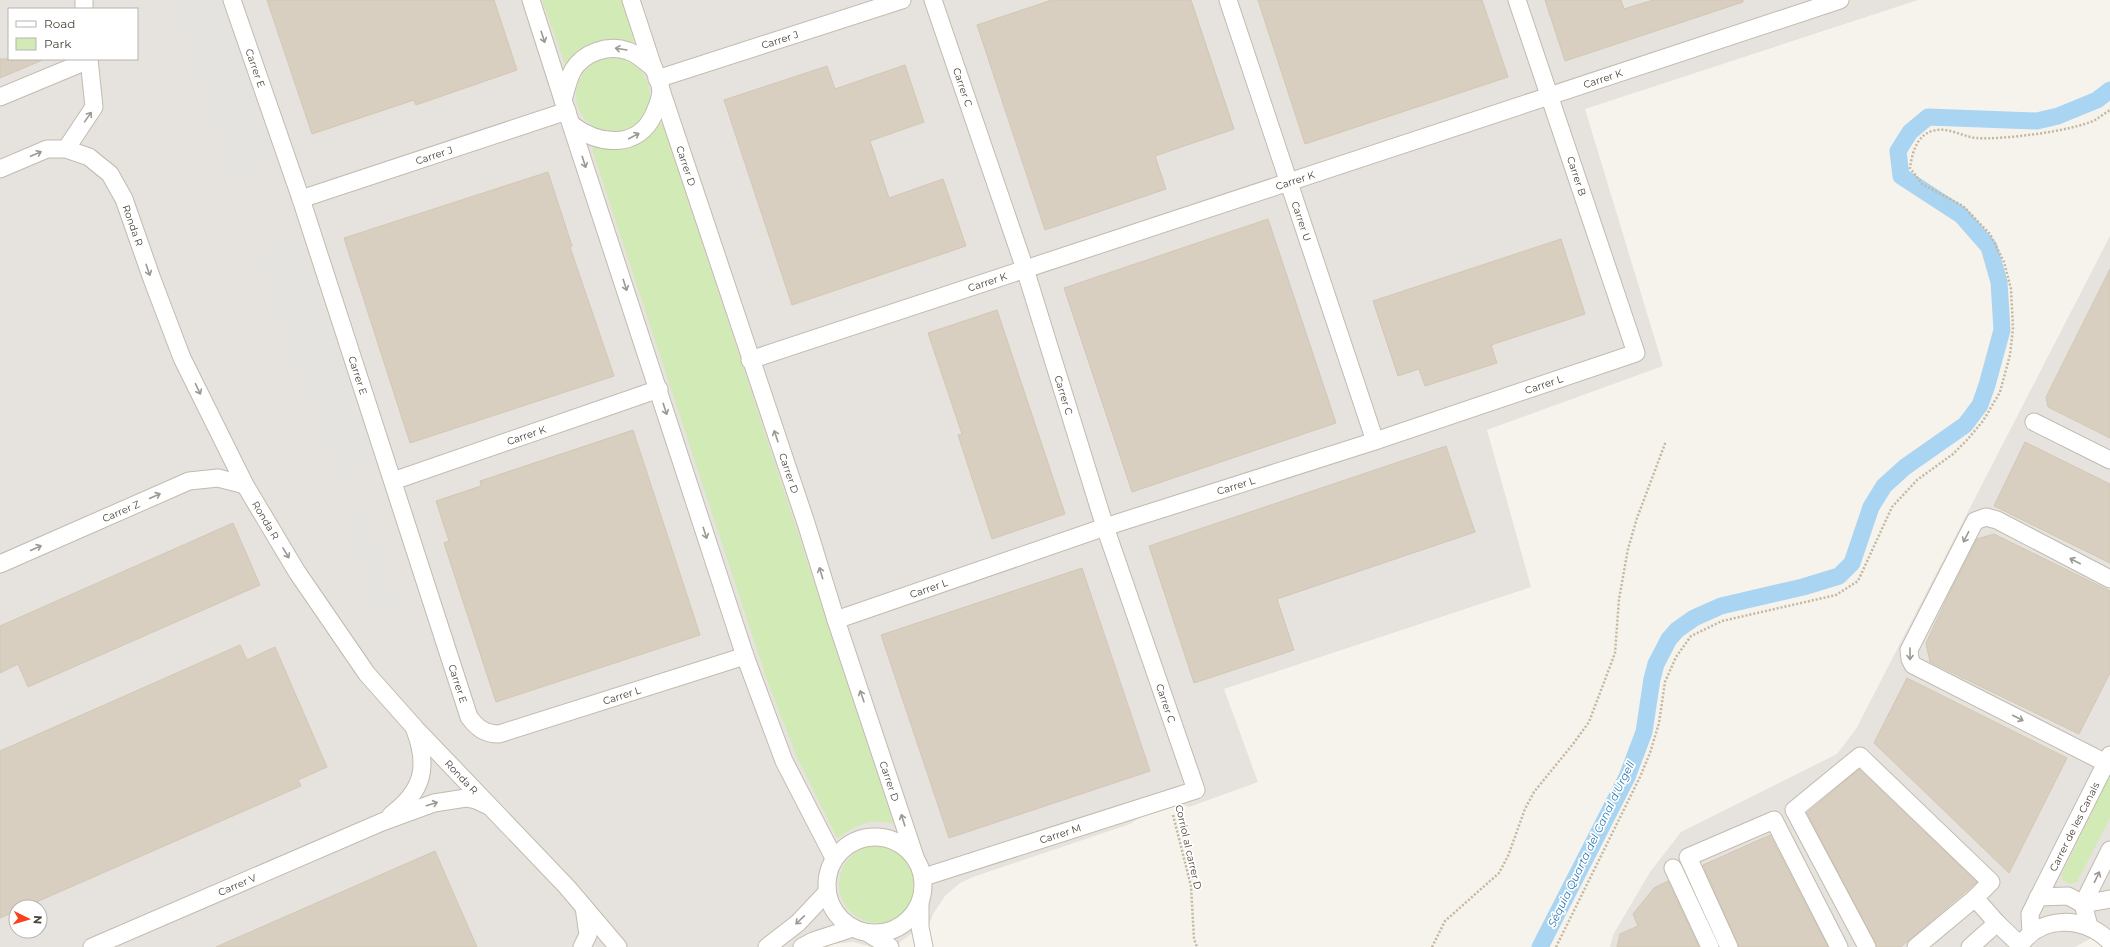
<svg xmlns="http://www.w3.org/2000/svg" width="2110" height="947" viewBox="0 0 2110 947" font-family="Montserrat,sans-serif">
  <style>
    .industrial { fill: #e6e2dd; fill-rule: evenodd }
    .green { fill: #d2eab5 }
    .parking { fill: #e5e3e0 }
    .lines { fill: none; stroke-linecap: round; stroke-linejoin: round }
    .canal { stroke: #a9d4f2; stroke-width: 17 }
    .building { fill: #d8cfc1; stroke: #d3c7b4 }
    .minor-casing { stroke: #c2bbae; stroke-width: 19 }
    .path { stroke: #c4b79f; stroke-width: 2.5; stroke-dasharray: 2 2; stroke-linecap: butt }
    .minor { stroke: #fff; stroke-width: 17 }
    .oneway { stroke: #9c9892 }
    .labels { text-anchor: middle; stroke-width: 3.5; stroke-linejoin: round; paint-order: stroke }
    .street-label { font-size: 10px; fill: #4b4439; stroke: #fff }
    .water-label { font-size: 11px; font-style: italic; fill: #2e7ab2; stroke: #fff }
  </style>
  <rect width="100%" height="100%" fill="#f6f3ec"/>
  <path class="industrial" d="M0,0H1918L1585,109L1663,366L1487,430L1531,587L1224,689L1258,782L1189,807L1169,799L1130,824L973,877L960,883L945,896L933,914L931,920L893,947H872L853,942L832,944L827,947H0ZM9,9H137V59H9ZM16,907H40V931H16Z
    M2110,236V928L2075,947H1610L1613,935L1650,872L1681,832L1837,754L1856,729Z"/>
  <path class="green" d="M542,0H622L634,42L565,64Z
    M576 95a37 37 0 1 1 74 0a37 37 0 1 1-74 0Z
    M660,123L663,125L894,824C868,818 859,824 837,838L797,757L768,683L593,152L592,148L594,145Z
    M2110,775V818L2077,882L2069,884L2062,879V874Z
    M839 884a39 39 0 1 1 78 0a39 39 0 1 1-78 0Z"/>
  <path class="parking" d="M174,0H219L272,163L234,177Z
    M299,240L376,463L336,477L258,254Z
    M367,517L398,609L387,613L375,619L363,596L366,579L350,523Z"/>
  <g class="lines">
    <path class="canal" d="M1540,947L1627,777L1644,732L1652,679L1656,664L1669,639L1677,630L1694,618L1721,606L1803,587L1839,576L1852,563L1871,507L1884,486L1905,467L1965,425L1980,405L1987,385L2002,330L1999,282L1989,247L1961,215L1901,176L1898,151L1910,132L1928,117L2037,121L2058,116L2097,100L2110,90"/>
  </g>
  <path class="building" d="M267,0H494L517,70L416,105L414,100L312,134Z
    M1052,0H1191L1234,129L1155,156L1166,189L1045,230L977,25Z
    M1258,0H1482L1508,77L1305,144Z
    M1545,0H1621L1624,9L1653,0H1743V2L1565,61Z
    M0,59H45L0,78Z
    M905,65L924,122L870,141L889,198L943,179L966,246L792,305L724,100L827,66L835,89Z
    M548,172L572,246L570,247L614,376L410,443L344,238Z
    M1268,219L1336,423L1132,492L1064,288Z
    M1561,239L1585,314L1491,345L1497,363L1425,386L1419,369L1398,376L1373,301Z
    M2110,269V438L2048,407L2046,397Z
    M997,310L1065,514L992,539L958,435L962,434L928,333Z
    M633,430L700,635L496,702L444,543L449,541L436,501L481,486L480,481Z
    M2025,442L2110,484V563L1994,506Z
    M1446,446L1475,532L1277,599L1294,650L1194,683L1149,546Z
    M233,523L260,585L28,687L18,664L0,673V626Z
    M1994,534L2110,591V673L2079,734L1930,662L1926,643L1949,594L1977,539Z
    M1082,568L1150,771L949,838L881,635Z
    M240,645L247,660L275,647L327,767L298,780L301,786L25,907H16V911L0,918V751Z
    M1907,678L2067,758L2009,873L1874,743Z
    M1859,769L1977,882L1901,947H1877L1807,813Z
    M1770,835L1828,947H1739L1703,865Z
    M435,851L477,947H216Z
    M1668,881L1699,947H1617L1620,934L1638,926L1633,914L1654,888Z"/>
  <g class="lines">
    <defs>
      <g id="minor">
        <path d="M84,0V9"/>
        <path id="s1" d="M232,0L301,199L469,717C477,728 485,734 499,734L745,656"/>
        <path d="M531,0L563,100"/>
        <path id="s2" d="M1228,0L1375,441"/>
        <path d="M654,69C646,62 638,54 628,51C609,44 584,52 573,70C568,79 566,90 563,100L745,656L784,761L834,858"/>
        <path id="s3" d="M657,79L902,0"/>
        <path id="s4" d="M661,90L806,523L836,620L915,857"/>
        <path d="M0,97L89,60"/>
        <path d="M572,125C599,145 638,150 654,114C657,107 661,98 661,90C660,82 655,72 652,64C645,43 638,21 631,0"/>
        <path d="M66,149L94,107L89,59"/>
        <path id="s5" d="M0,169L47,149H66L89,157L110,174L124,199L152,279L182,358L245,485L297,572L367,674L415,728L567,887L618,947"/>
        <path id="s6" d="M301,199L567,111"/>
        <path id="s7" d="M750,360L1840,0"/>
        <path d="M2034,422L2110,460"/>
        <path id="s8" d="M393,481L659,389"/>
        <path id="s9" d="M0,564L189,481L218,478L245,485"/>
        <path id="s10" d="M836,620L1105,527L1375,441L1636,353L1517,0"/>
        <path d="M2106,763L1913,665L1910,659L1909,650L1975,521L1986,517L1997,520L2110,579"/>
        <path d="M391,815C423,791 429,767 415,730"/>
        <circle cx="875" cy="885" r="48"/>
        <path d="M1673,868L1710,947"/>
        <path id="s11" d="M924,877L1196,790L1105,527L1025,269L933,0"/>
        <path d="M2038,897L2068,896L2083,904L2110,899"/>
        <path d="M920,905V927L924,947"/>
        <path d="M2089,926L2083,904L2110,850"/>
        <path d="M868,933L890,947"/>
        <path id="s12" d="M2031,933L2030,914L2110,755"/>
        <path id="s13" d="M92,947L382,822L434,803L466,798L476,800L489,806"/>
        <path d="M582,947L588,935L584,907"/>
        <path d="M767,947L798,923L827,892"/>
        <path d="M802,947L813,941L853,928"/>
        <path d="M1729,947L1688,857L1774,820L1839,947"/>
        <path d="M1867,947L1794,810L1860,756L1991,882L1975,898"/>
        <path d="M1916,947L1975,898L1997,923"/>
        <path d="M1970,947L1997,923L2020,945"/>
        <path d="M2019,947C2039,915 2085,915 2110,942"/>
      </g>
    </defs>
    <use href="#minor" class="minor-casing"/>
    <path class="path" d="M1173,815L1191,886L1194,939L1197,947
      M1432,947L1445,921L1499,873L1508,856L1525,809L1534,792L1573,744L1589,722L1615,653L1619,599L1628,549L1637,518L1666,441
      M1556,947L1640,777L1650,753L1659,723L1665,682L1676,657L1691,636L1722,621L1836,595L1858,581L1892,507L1917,480L1953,454L1967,440L1983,421L2000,392L2010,355L2013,328L2011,289L2004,262L1990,234L1963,206L1922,184L1910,168C1912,154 1916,136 1932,131C1948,126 1962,137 1977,138C2002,140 2073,131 2095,120C2100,117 2105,113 2110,110"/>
    <use href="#minor" class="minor"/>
  </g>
  <defs><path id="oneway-shaft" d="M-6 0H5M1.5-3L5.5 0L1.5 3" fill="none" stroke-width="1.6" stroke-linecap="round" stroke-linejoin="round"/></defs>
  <g class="oneway">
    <use href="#oneway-shaft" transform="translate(543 37) rotate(72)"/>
    <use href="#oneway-shaft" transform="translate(621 49) rotate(-171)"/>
    <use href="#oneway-shaft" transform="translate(88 117) rotate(-55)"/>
    <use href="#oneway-shaft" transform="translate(634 136) rotate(-28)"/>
    <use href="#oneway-shaft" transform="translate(36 154) rotate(-23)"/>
    <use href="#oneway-shaft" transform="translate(584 162) rotate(72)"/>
    <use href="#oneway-shaft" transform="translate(148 270) rotate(71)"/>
    <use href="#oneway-shaft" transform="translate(625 285) rotate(72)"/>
    <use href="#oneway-shaft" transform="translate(198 389) rotate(64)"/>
    <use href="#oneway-shaft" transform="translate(665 409) rotate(72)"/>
    <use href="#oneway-shaft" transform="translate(776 436) rotate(-109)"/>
    <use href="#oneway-shaft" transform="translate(155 496) rotate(-24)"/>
    <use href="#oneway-shaft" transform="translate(705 533) rotate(72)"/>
    <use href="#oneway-shaft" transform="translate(1966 537) rotate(117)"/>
    <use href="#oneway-shaft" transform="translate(36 548) rotate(-24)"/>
    <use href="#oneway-shaft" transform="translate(286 553) rotate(59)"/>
    <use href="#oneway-shaft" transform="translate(2075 561) rotate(-153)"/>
    <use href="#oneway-shaft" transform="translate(821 573) rotate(-107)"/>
    <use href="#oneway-shaft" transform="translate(1910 654) rotate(90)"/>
    <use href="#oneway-shaft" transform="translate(862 696) rotate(-109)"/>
    <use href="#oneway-shaft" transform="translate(2018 718) rotate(27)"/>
    <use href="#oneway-shaft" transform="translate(432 804) rotate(-17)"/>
    <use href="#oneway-shaft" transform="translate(903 820) rotate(-108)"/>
    <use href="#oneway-shaft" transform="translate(2097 877) rotate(-64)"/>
    <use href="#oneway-shaft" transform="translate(800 920) rotate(136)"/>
  </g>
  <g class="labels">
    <g class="street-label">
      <text dy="4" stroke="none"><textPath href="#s3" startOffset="129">Carrer J</textPath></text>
      <text dy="4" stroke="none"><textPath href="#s1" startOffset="72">Carrer E</textPath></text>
      <text dy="4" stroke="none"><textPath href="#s7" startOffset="898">Carrer K</textPath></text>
      <text transform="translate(963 87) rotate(71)" y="4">Carrer C</text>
      <text dy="4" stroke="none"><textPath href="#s6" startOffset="140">Carrer J</textPath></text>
      <text dy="4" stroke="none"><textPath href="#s4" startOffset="80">Carrer D</textPath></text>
      <text transform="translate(1577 176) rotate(72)" y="4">Carrer B</text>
      <text dy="4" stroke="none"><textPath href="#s7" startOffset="574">Carrer K</textPath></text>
      <text dy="4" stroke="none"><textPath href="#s2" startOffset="233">Carrer U</textPath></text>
      <text dy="4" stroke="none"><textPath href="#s5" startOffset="178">Ronda R</textPath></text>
      <text dy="4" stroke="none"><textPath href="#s7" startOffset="250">Carrer K</textPath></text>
      <text dy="4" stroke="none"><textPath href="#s1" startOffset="396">Carrer E</textPath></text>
      <text dy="4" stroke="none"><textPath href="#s10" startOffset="746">Carrer L</textPath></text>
      <text transform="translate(1064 395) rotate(73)" y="4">Carrer C</text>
      <text dy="4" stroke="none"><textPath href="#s8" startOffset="141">Carrer K</textPath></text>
      <text dy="4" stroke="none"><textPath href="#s4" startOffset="404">Carrer D</textPath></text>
      <text dy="4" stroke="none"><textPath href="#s10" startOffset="422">Carrer L</textPath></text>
      <text dy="4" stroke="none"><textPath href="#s9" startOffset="132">Carrer Z</textPath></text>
      <text dy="4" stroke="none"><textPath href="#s5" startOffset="502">Ronda R</textPath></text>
      <text dy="4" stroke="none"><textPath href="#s10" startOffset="98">Carrer L</textPath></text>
      <text dy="4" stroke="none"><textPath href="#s1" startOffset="720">Carrer E</textPath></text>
      <text dy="4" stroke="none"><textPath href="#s1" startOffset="920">Carrer L</textPath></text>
      <text transform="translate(1166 703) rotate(71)" y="4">Carrer C</text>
      <text dy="4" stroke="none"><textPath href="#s5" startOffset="826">Ronda R</textPath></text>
      <text dy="4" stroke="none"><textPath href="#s4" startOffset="728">Carrer D</textPath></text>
      <text dy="4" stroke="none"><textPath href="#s12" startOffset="117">Carrer de les Canals</textPath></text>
      <text dy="4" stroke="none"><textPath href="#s11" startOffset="143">Carrer M</textPath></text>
      <text transform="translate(1189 847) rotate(77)" y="4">Corriol al carrer D</text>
      <text dy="4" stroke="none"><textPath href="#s13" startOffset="158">Carrer V</textPath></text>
    </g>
    <g class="water-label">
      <text transform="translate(1591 844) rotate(-64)" y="4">Séquia Quarta del Canal d'Urgell</text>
    </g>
  </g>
  <rect x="8" y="8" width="130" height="52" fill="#ffffff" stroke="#b7b4b0"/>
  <rect x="16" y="21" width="20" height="6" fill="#ffffff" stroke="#b7b4b0"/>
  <text x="44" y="28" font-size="12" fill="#4b4439">Road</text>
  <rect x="16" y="38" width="20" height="12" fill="#d2eab5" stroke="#b7b4b0"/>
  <text x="44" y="48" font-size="12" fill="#4b4439">Park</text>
  <g transform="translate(28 919) rotate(95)"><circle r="19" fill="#ffffff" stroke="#b7b4b0"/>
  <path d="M0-3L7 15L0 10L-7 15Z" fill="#fc3f1d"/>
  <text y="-6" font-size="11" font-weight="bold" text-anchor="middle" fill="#4b4439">N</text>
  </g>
</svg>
